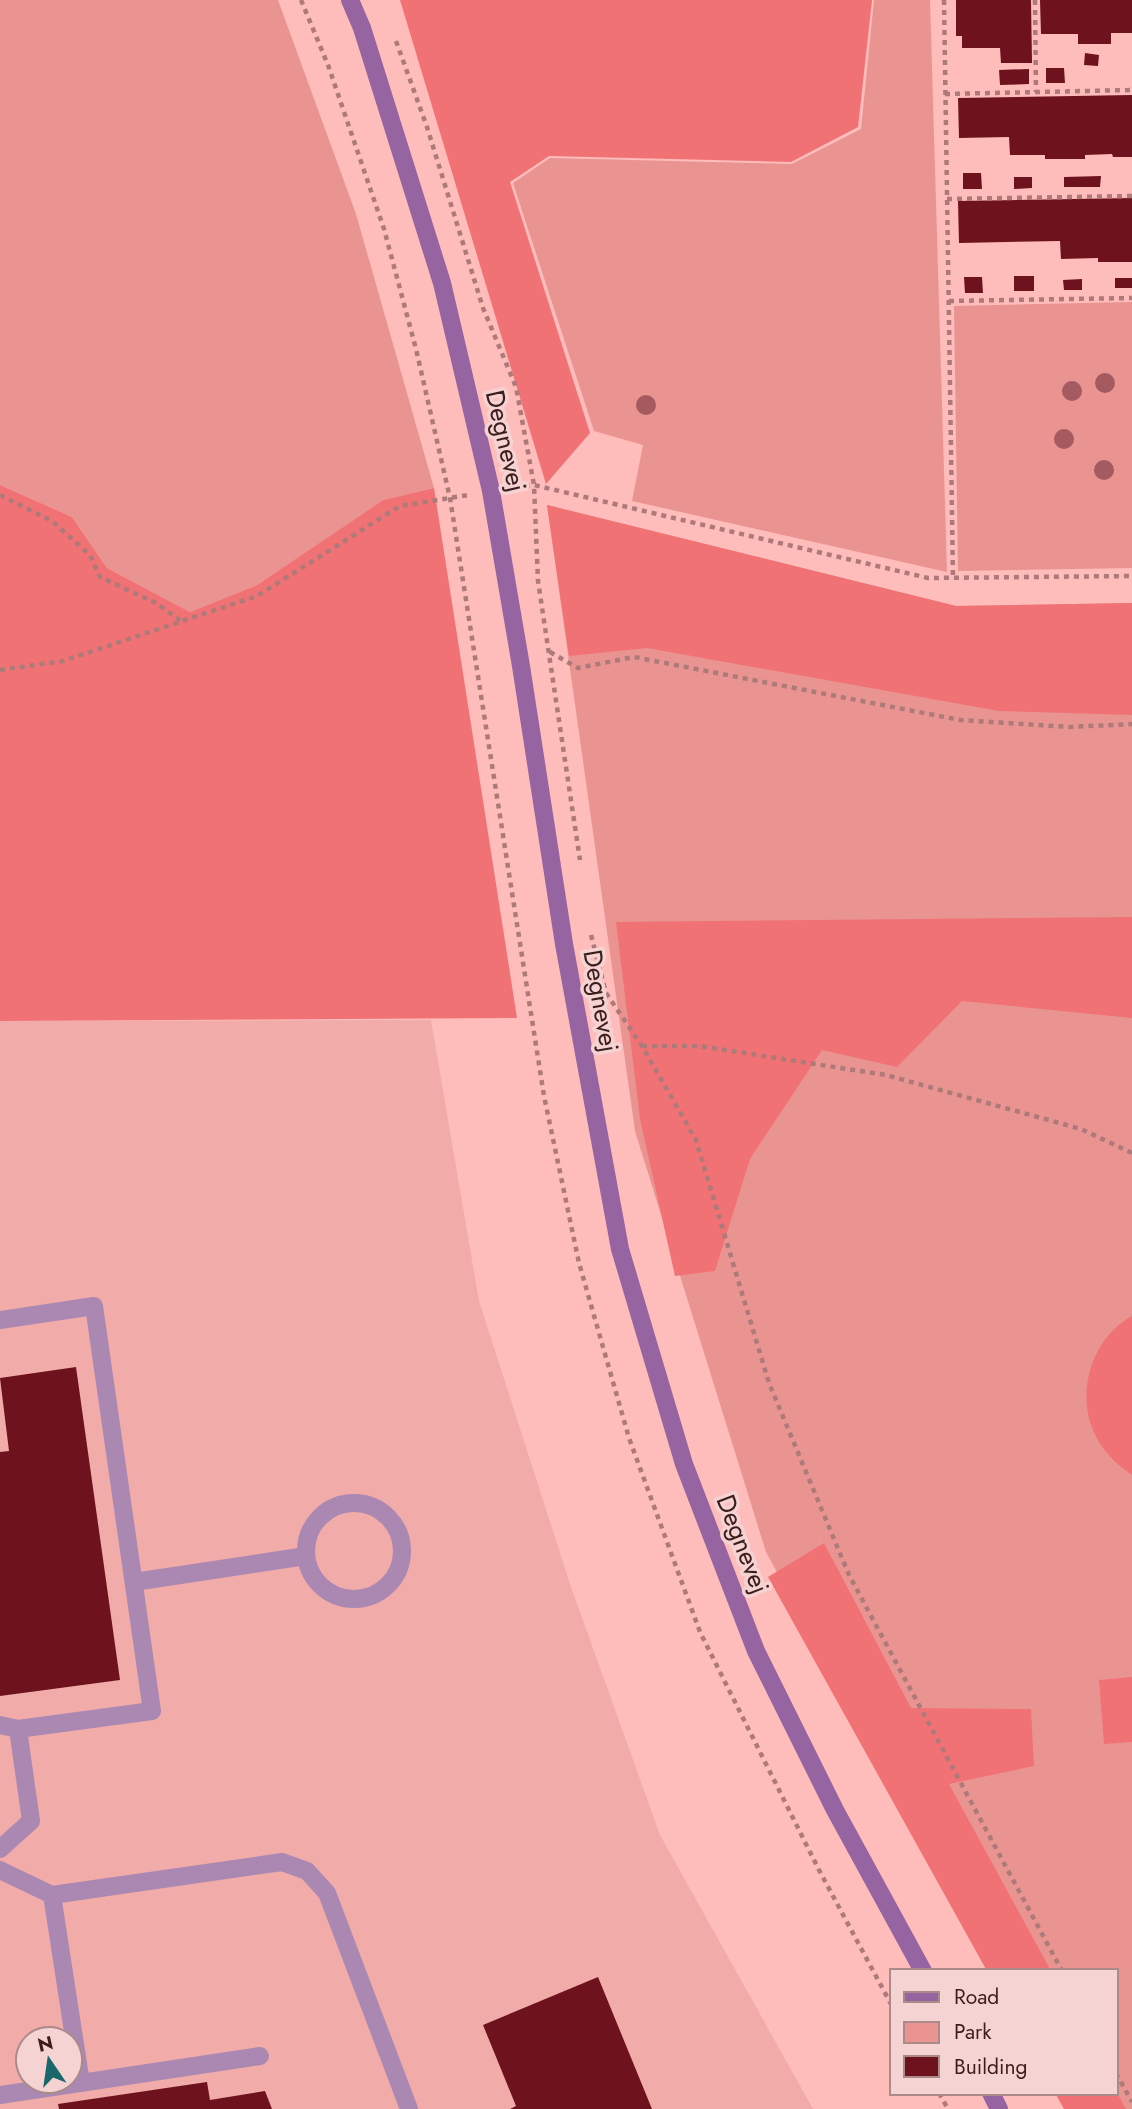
<svg xmlns="http://www.w3.org/2000/svg" width="1132" height="2109" viewBox="0 0 1132 2109" font-family="Jost,sans-serif">
  <style>
    .built { fill: #f1acaa; fill-rule: evenodd }
    .green { fill: #ea9492 }
    .forest { fill: #f07274 }
    .building { fill: #6e121d }
    .lines { fill: none; stroke-linecap: round; stroke-linejoin: round }
    .path { stroke: #ad7a79; stroke-width: 4.5; stroke-dasharray: 5 5; stroke-linecap: butt }
    .lane { stroke: #aa88b1; stroke-width: 18 }
    .secondary { stroke: #9664a0; stroke-width: 18 }
    .tree { fill: #a45a5f }
    .labels { text-anchor: middle; stroke-width: 7; stroke-linejoin: round; paint-order: stroke }
    .street-label { font-size: 26px; fill: #3b1d1d; stroke: #f5d3d2 }
  </style>
  <rect width="100%" height="100%" fill="#febcba"/>
  <path class="built" d="M431,1020L479,1301L571,1587L660,1835L813,2109H0V1021ZM28,2039H70V2081H28Z"/>
  <path class="green" d="M0,0H278L356,214L434,488L383,500L257,585L190,612L107,568L72,517L0,485Z
    M874,0H930L947,572L632,501L643,445L594,431L513,183L550,158L792,164L861,129Z
    M1132,302V568L958,571L954,306Z
    M547,505L956,606L1132,603V2109H1070L1116,2093V1971H994L766,1552L635,1131Z"/>
  <path class="forest" d="M400,0H872L858,127L791,162L549,156L510,182L590,433L546,484Z
    M0,485L72,517L107,568L190,612L257,585L383,500L434,488L517,1018L0,1021Z
    M547,505L956,606L1132,603V715L999,711L647,648L569,656Z
    M1132,917V1018L962,1001L897,1067L822,1050L750,1159L715,1271L675,1276L640,1119L616,922Z
    M1132,1316V1475C1115,1463 1101,1450 1093,1430C1076,1390 1093,1337 1132,1316Z
    M824,1543L911,1708L1031,1709L1034,1766L949,1784L1051,1971H987L768,1577Z
    M1132,1677V1742L1104,1744L1099,1680Z
    M1116,2091L1126,2109H1064L1055,2093H1116Z"/>
  <path class="building" d="M956,0H1031L1032,63H1001L1000,48H962V36H956Z
    M1040,0H1132V33H1111V44H1078V34H1041Z
    M1085,53L1099,55L1098,66L1084,65Z
    M1046,68H1064L1065,83H1046Z
    M1029,69V84L1000,85L999,70Z
    M1132,95V157H1113L1112,154L1085,155V159H1045V155H1010L1009,137L959,138L958,98Z
    M963,173H981L982,189H963Z
    M1101,176L1100,187H1064V177Z
    M1014,177H1032V188L1014,189Z
    M1132,198V262H1098V258L1061,259L1060,241L959,243L958,201Z
    M1014,276H1034V291H1014Z
    M964,277H982L983,293H965Z
    M1115,278H1132V288H1115Z
    M1082,279V290H1064L1063,280Z
    M76,1367L120,1680L0,1696V1452L9,1451L0,1378Z
    M598,1977L652,2109H510L516,2106L483,2025Z
    M207,2082L210,2100L265,2091L272,2109H59L58,2104Z"/>
  <g class="lines">
    <path class="path" d="M301,0L328,65L384,229L416,349L450,498L544,1096L579,1263L629,1438L700,1632L819,1870L892,2006
      M944,0L953,579
      M1035,0L1036,92
      M396,41L427,127L483,308L516,387L534,485L538,581L580,860
      M945,94L1132,90
      M947,199L1132,196
      M949,301L1132,298
      M515,488L534,485L928,578L1132,576
      M0,495L52,521L90,555L100,577L156,603L181,621
      M550,652L578,668L634,657L960,720L1070,727L1132,724
      M0,670L63,661L257,596L400,506L468,495
      M591,935L606,993L642,1046L696,1140L769,1383L849,1575L1062,1971
      M642,1046H699L886,1075L1081,1129L1132,1153
      M1116,2073L1132,2102
      M939,2093L948,2109"/>
    <path class="lane" d="M0,1320L94,1306L152,1711L18,1729L0,1725
      M306 1551a48 48 0 1 1 96 0a48 48 0 1 1-96 0Z
      M134,1582L306,1556
      M0,1849L31,1821L18,1729
      M0,1870L52,1895L282,1862L307,1871L327,1893L409,2109
      M52,1895L81,2083
      M0,2095L260,2056"/>
    <path class="secondary" d="M350,0L362,28L442,283L491,491L521,666L564,944L620,1249L684,1464L756,1651L835,1810L923,1971
      M991,2093L999,2109"/>
  </g>
  <g class="tree">
    <circle cx="1105" cy="383" r="10"/>
    <circle cx="1072" cy="391" r="10"/>
    <circle cx="646" cy="405" r="10"/>
    <circle cx="1064" cy="439" r="10"/>
    <circle cx="1104" cy="470" r="10"/>
  </g>
  <g class="labels">
    <g class="street-label">
      <text transform="translate(506 441) rotate(77)" y="9">Degnevej</text>
      <text transform="translate(601 1001) rotate(80)" y="9">Degnevej</text>
      <text transform="translate(743 1544) rotate(69)" y="9">Degnevej</text>
    </g>
  </g>
  <rect x="890" y="1969" width="228" height="126" fill="#f5d3d2" stroke="#ab8a8a" stroke-width="2"/>
  <rect x="904" y="1992" width="35" height="10" fill="#9664a0" stroke="#ab8a8a" stroke-width="2"/>
  <text x="954" y="2004" font-size="21" fill="#3b1d1d">Road</text>
  <rect x="904" y="2022" width="35" height="21" fill="#ea9492" stroke="#ab8a8a" stroke-width="2"/>
  <text x="954" y="2039" font-size="21" fill="#3b1d1d">Park</text>
  <rect x="904" y="2056" width="35" height="21" fill="#6e121d" stroke="#ab8a8a" stroke-width="2"/>
  <text x="954" y="2074" font-size="21" fill="#3b1d1d">Building</text>
  <g transform="translate(49 2060) rotate(347)"><circle r="33" fill="#f5d3d2" stroke="#ab8a8a" stroke-width="2"/>
  <path d="M0-5L12 26L0 18L-12 26Z" fill="#19676b"/>
  <text y="-10" font-size="19" font-weight="bold" text-anchor="middle" fill="#3b1d1d">N</text>
  </g>
</svg>
